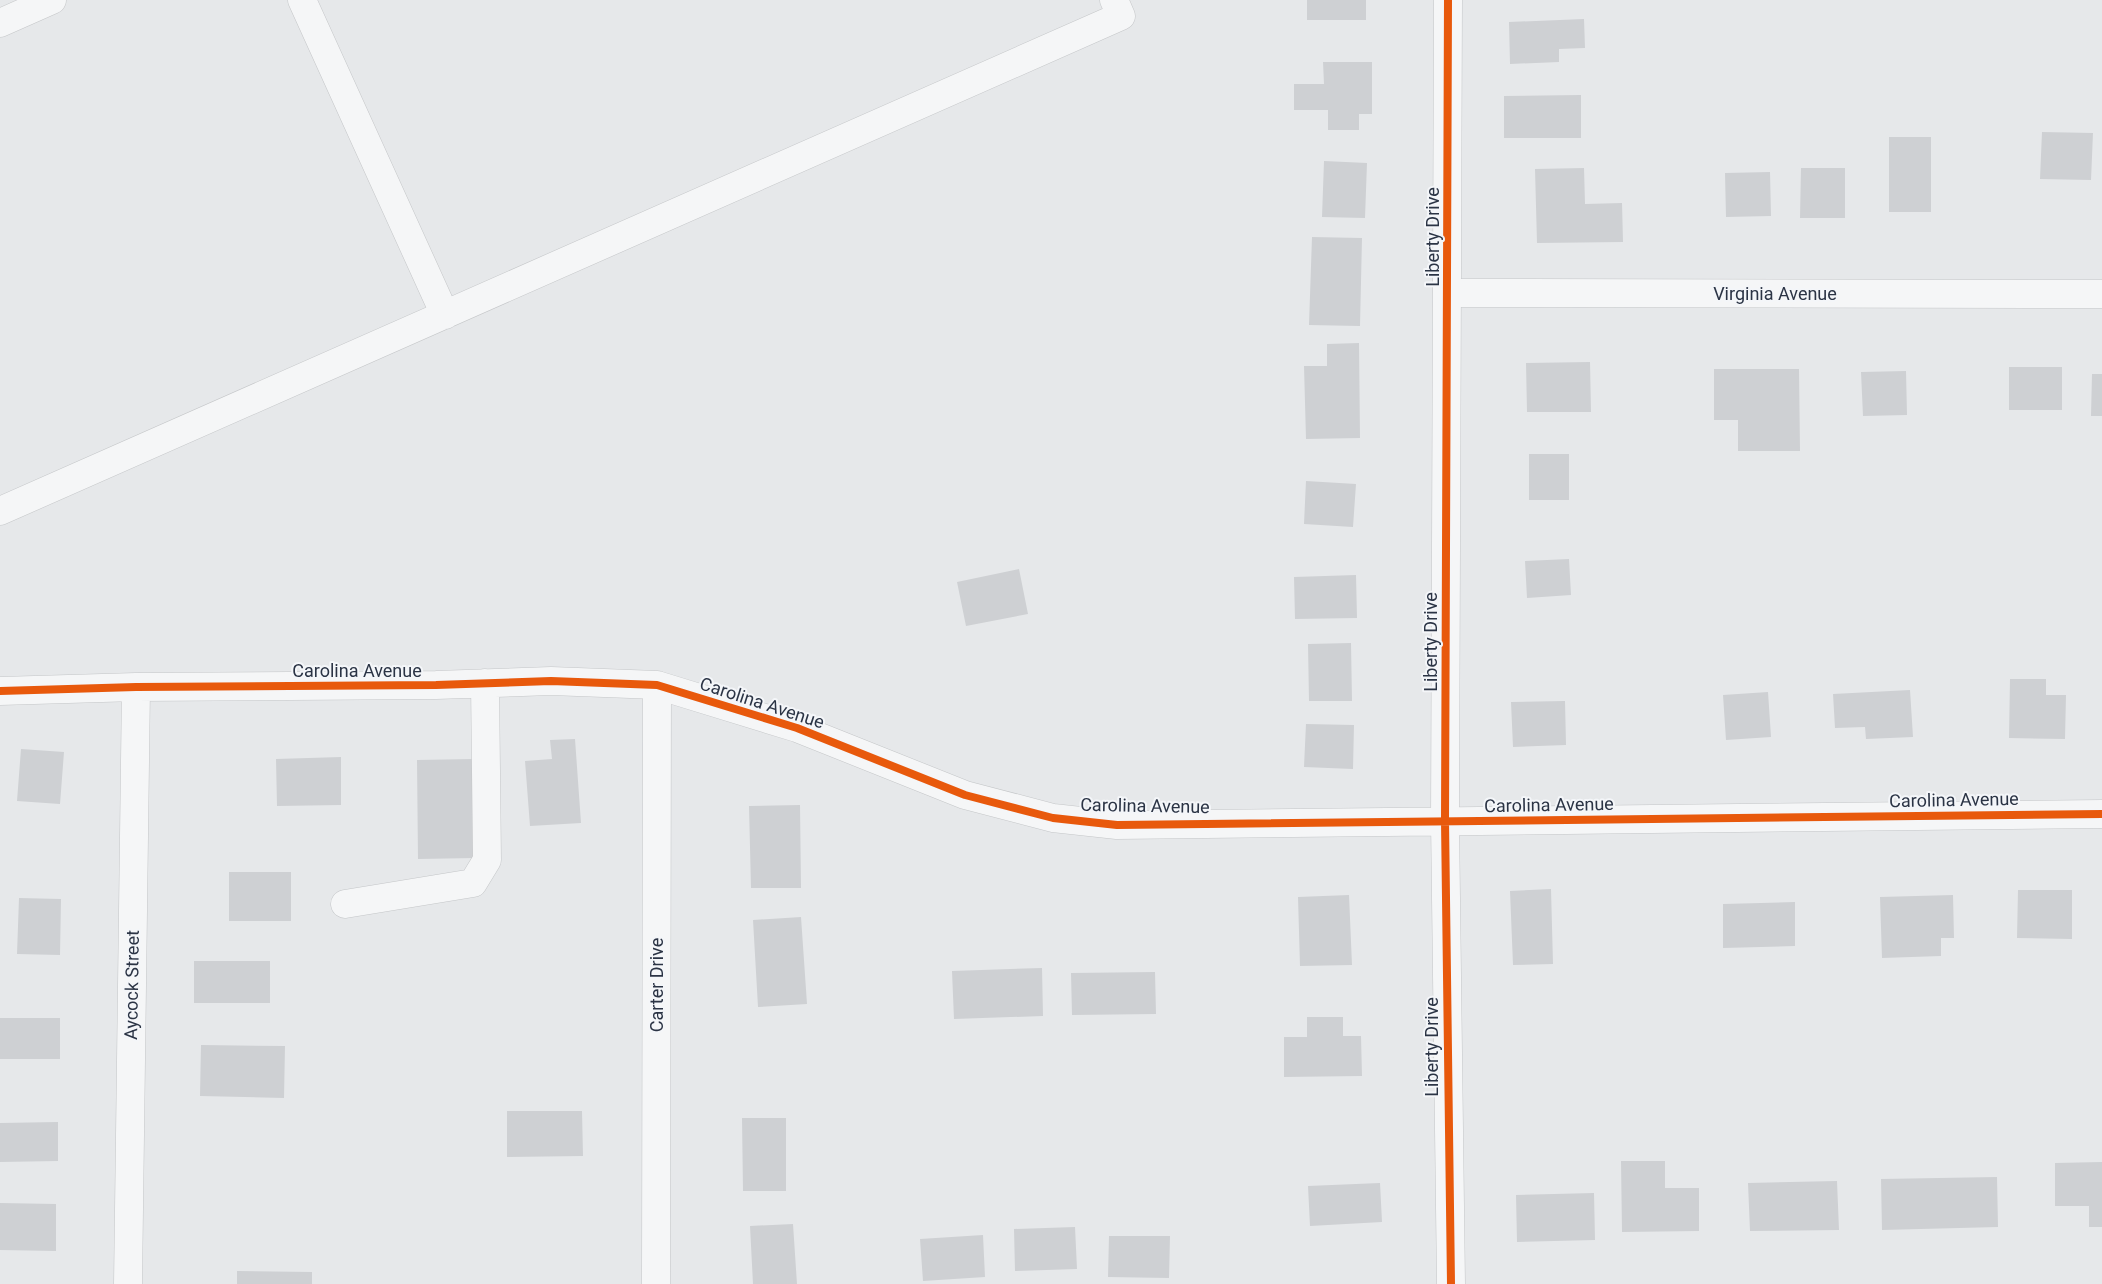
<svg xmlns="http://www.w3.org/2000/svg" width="2102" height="1284" viewBox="0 0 2102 1284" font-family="Roboto,sans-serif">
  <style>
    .building { fill: #ced0d3 }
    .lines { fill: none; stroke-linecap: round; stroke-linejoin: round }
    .minor-casing { stroke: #c4c6c8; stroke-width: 29 }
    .minor { stroke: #f5f6f7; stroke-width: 28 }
    .cycleway-casing { stroke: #f4f6f9; stroke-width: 11 }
    .cycleway { stroke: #e8590c; stroke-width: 8 }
    .labels { text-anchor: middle; stroke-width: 4; stroke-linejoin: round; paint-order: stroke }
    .street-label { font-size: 18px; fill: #2b3445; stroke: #f4f6f9 }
  </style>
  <rect width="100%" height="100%" fill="#e6e8ea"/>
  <path class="building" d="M1307,0H1366V20H1307Z
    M1584,19L1585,48L1559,49V62L1510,64L1509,22Z
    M1323,62H1372V114H1359V130H1328V110H1294V84H1324Z
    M1581,95V138H1504V96Z
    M2042,132L2093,133L2091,180L2040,179Z
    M1889,137H1931V212H1889Z
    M1324,161L1367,163L1365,218L1322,217Z
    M1584,168L1585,204L1622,203L1623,242L1537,243L1535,169Z
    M1801,168H1845V218H1800Z
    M1770,172L1771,216L1726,217L1725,173Z
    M1312,237L1362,238L1360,326L1309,325Z
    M1359,343L1360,438L1306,439L1304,366H1327V344Z
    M1590,362L1591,412H1527L1526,363Z
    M2009,367H2062V410H2009Z
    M1714,369H1799L1800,451H1738V420H1714Z
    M1906,371L1907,415L1863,416L1861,372Z
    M2092,374H2102V416H2091Z
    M1529,454H1569V500H1529Z
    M1306,481L1356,484L1353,527L1304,524Z
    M1569,559L1571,595L1527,598L1525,561Z
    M1019,569L1028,614L966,626L957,582Z
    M1356,575L1357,618L1295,619L1294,577Z
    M1351,643L1352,701H1309L1308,644Z
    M2010,679H2046V695H2066L2065,739L2009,738Z
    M1910,690L1913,737L1866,739L1865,727L1835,728L1833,694Z
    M1768,692L1771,737L1726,740L1723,695Z
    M1565,701L1566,745L1513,747L1511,702Z
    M1306,724L1354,725L1353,769L1304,767Z
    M575,739L581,823L530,826L525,761L552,759L550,740Z
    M21,749L64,752L60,804L17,801Z
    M341,757V805L277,806L276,759Z
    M474,759L475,858L418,859L417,760Z
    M800,805L801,888H751L749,806Z
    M229,872H291V921H229Z
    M1551,889L1553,964L1513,965L1510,891Z
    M2018,890H2072V939L2017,938Z
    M1349,895L1352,965L1300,966L1298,897Z
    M1953,895L1954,938H1941V956L1882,958L1880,897Z
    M19,898L61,899L60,955L17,954Z
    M1795,902V946L1723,948V904Z
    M801,917L807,1004L758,1007L753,920Z
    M194,961H270V1003H194Z
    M1042,968L1043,1016L954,1019L952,971Z
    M1155,972L1156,1014L1072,1015L1071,973Z
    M1307,1017H1343V1036H1361L1362,1076L1284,1077V1037H1307Z
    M0,1018H60V1059H0Z
    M201,1045L285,1046L284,1098L200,1096Z
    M507,1111H582L583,1156L507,1157Z
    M742,1118H786V1191H743Z
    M58,1122V1161L0,1162V1123Z
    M1621,1161H1665V1188H1699V1231L1622,1232Z
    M2102,1162V1227H2089V1206H2055V1163Z
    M1997,1177L1998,1227L1882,1230L1881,1179Z
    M1837,1181L1839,1230L1750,1231L1748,1183Z
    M1380,1183L1382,1222L1310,1226L1308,1186Z
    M1594,1193L1595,1240L1517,1242L1516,1195Z
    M0,1203L56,1204V1251L0,1250Z
    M793,1224L797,1284H753L750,1226Z
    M1075,1227L1077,1269L1015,1271L1014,1229Z
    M983,1235L985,1277L923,1281L920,1239Z
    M1109,1236H1170L1169,1278L1108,1277Z
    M237,1271L312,1272V1284H237Z"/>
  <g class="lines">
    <defs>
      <path id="minor" d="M302,0L445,315
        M1448,0L1445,821L1451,1284
        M0,23L52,0
        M1448,293L2102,294
        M0,511L1121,16L1114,0
        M0,691L136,687L436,685L551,681L657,685L797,728L965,795L1053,818L1117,825L2102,814
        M345,904L473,883L487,860L485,683
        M128,1284L136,687
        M656,1284L657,685"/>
    </defs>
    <use href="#minor" class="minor-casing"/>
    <use href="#minor" class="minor"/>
    <defs>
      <path id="cycleway" d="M1448,0L1445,821L1451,1284
        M0,691L136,687L436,685L551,681L657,685L797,728L965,795L1053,818L1117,825L2102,814"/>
    </defs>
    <use href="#cycleway" class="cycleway-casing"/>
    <use href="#cycleway" class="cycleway"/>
  </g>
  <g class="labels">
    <g class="street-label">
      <text transform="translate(1433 237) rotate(-90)" y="6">Liberty Drive</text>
      <text x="1775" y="300">Virginia Avenue</text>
      <text transform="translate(1431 642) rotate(-90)" y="6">Liberty Drive</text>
      <text x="357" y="677">Carolina Avenue</text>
      <text transform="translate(762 703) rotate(18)" y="6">Carolina Avenue</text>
      <text transform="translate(1954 800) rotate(-1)" y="6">Carolina Avenue</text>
      <text transform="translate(1549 805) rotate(-1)" y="6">Carolina Avenue</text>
      <text transform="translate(1145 806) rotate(1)" y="6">Carolina Avenue</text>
      <text transform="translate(132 985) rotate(-89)" y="6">Aycock Street</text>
      <text transform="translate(657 985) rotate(-90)" y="6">Carter Drive</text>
      <text transform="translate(1432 1047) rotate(-90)" y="6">Liberty Drive</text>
    </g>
  </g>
</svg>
